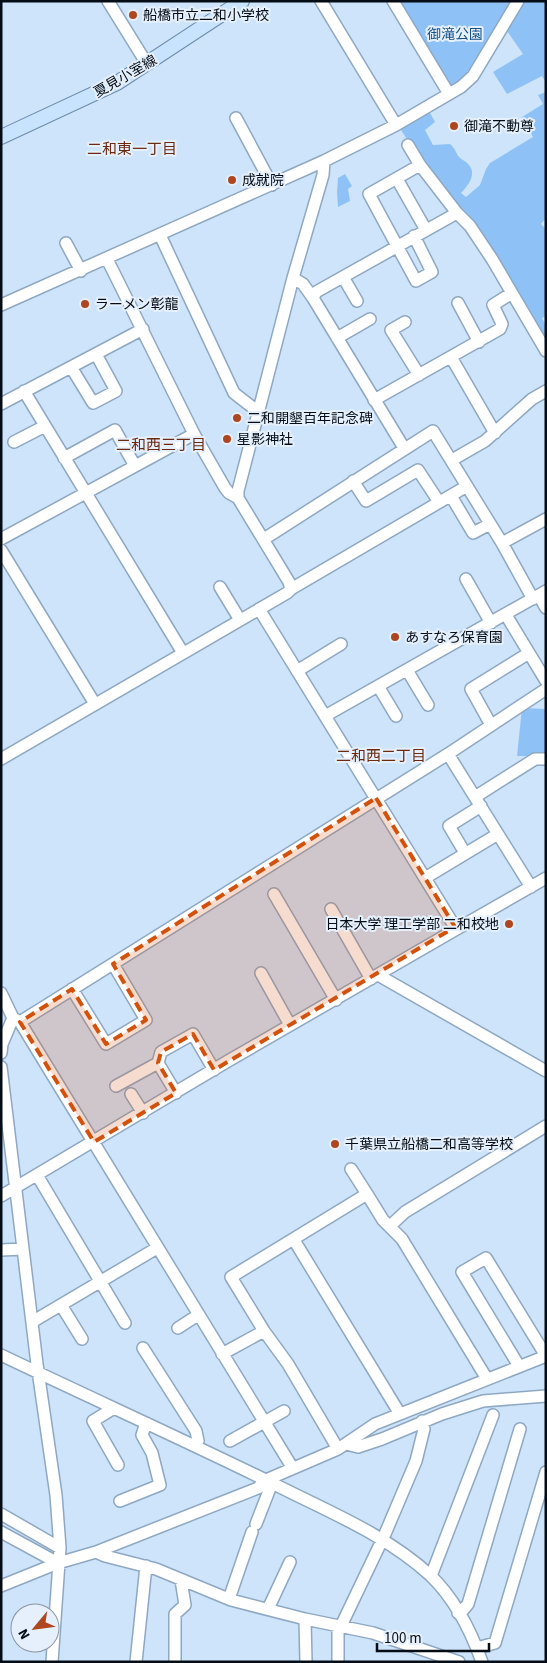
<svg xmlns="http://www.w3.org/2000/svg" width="547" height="1663" viewBox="0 0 547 1663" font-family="'Source Sans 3','Noto Sans JP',sans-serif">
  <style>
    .green { fill: #8ec2f7 }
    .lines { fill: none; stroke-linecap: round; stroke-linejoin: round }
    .minor-casing { stroke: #8ea8c3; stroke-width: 14 }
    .major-casing { stroke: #6c8bac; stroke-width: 16 }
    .minor { stroke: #fff; stroke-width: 11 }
    .major { stroke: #c8e3fe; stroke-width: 14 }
    .marked { fill: #d1510d; fill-opacity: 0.2; stroke: #d1510d; stroke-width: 4; stroke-dasharray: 10 6; stroke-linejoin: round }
    .poi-dot { fill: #ae471f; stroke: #e5f0fc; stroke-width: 2 }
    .labels { text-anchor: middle; stroke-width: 4; stroke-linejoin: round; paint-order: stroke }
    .poi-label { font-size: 14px; fill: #040c15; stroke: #e5f0fc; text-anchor: start }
    .park-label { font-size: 14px; fill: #165185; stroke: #e5f0fc }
    .street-label { font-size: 14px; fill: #040c15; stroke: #e5f0fc }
    .neighbourhood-label { font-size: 15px; fill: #6a2910; stroke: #e5f0fc }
  </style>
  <rect width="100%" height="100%" fill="#cee4fb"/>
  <path class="green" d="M397,1H512C494,31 479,67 450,87Z
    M525,1H546V83L542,76L507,94L493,72L523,54L507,31Z
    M546,92V218L541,224L546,229V316L542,318L546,326V349L399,127L429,111L435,122L425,130L433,145L450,144C455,148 456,153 459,157C462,160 466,161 469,165C477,174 468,186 461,193L466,197L480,185L486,169L490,163L533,137L522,117L543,104L538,95Z
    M345,174L352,186L348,189L350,201L338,207L337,192L338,178Z
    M522,708L546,709V756H517Z"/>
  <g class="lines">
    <defs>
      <path id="minor" d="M108,1L147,64
        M321,1L396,125
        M393,1L449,94
        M236,118L272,185
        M408,145L420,165L457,213L470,226L492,259L546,351
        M397,179L426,230
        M160,235L234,393L252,407L259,409
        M414,236L432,272L416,281L369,194L420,165
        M66,243L81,271
        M107,259L194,434L225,488L229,493L238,498
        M343,277L357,301
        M293,278L303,284L313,298L404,448
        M313,298L316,292L457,213
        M458,303L479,342
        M1,305L324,161L396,125L461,87L473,76L518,1
        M405,322L391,330L419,375
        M337,338L370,319
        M451,357L495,433
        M71,367L93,403L116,391L96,354
        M24,391L183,653
        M374,400L500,329L502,324L493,305L512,293
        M1,404L143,329
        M14,442L45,426
        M64,458L115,430L135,466
        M452,460L485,441L532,399L546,391
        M353,481L366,501L418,470L439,502
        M451,496L473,533L490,524
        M1,539L194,434
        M264,539L433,431L502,543L533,599
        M502,543L546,519
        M1,550L95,704
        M466,579L491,623
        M220,587L240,620
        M291,589L467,486
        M539,596L546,608
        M506,615L546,681
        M407,670L428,705
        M297,671L341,644
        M378,686L396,716
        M325,716L546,591
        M491,725L471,689L529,653
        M448,754L531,887
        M1,759L287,593L291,589L289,582L238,498V491L293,278L323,175L324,161
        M475,797L535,759H546
        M465,853L449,826L481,806
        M425,878L498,834
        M274,894L336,1000
        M331,909L371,979
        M455,930L546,878
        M261,973L290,1025
        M378,975L546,1071
        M72,989L106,1044L146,1020L113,964
        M1,993L13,1018L2,1044L1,1053
        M15,1019L20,1022L292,1467
        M20,1022L448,754L546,689
        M158,1063L176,1093
        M1,1067L37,1364L56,1495L60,1548L52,1662
        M116,1086L158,1063L161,1052L193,1034L214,1070
        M131,1094L143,1113
        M351,1169L367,1194
        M37,1175L125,1323
        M1,1196L228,1061L455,930V927L259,609
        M390,1226L405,1212L546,1126
        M294,1240L400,1414
        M1,1250L23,1249
        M61,1305L82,1339
        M32,1322L157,1248
        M178,1328L198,1315
        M143,1348L196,1431L198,1441L193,1445
        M222,1354L264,1331
        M1,1355C95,1400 191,1443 284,1489C336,1515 387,1536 430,1575C454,1598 471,1631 482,1662
        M519,1366L462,1272L486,1258L546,1356
        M114,1408L93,1421L118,1465
        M230,1441L284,1411
        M346,1444L358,1447L382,1439L442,1414L483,1401L546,1396
        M338,1449L288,1364L264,1331L231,1277L367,1194L383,1220L402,1239L487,1379
        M120,1501L160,1485L152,1453L142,1435L146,1423
        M1,1514L60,1548
        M256,1524L272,1483
        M1,1532L58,1563
        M96,1552L105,1556L156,1569L231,1600L305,1619L373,1633L459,1662
        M431,1576L493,1415
        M1,1586L58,1563L96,1552L258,1488L266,1480L338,1449L375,1424L546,1356
        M229,1599L252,1532
        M268,1609L290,1562
        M458,1613L463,1610L468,1604L520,1429
        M305,1619L306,1662
        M338,1626V1662
        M341,1626L385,1534L416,1461L424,1429L422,1421
        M477,1648L495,1643L546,1472
        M136,1662L146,1566
        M175,1662V1614L185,1605L181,1580"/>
      <path id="major" d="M1,137L117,83L242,1"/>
    </defs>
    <use href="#minor" class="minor-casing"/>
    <use href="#major" class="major-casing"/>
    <use href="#minor" class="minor"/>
    <use href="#major" class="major"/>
  </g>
  <path class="marked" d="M376,798L455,927L214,1070L193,1034L161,1052L158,1063L176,1093L94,1142L20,1022L72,989L106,1044L146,1020L113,964Z"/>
  <g class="poi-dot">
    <circle cx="133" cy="15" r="5"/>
    <circle cx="454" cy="126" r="5"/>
    <circle cx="232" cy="180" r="5"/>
    <circle cx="85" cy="304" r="5"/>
    <circle cx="237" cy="418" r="5"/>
    <circle cx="227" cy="439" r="5"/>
    <circle cx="395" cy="637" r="5"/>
    <circle cx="509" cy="924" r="5"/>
    <circle cx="335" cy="1144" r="5"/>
  </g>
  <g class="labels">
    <g class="poi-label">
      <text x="143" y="20">船橋市立二和小学校</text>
      <text x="464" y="131">御滝不動尊</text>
      <text x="242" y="185">成就院</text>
      <text x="95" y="309">ラーメン彰龍</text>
      <text x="247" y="423">二和開墾百年記念碑</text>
      <text x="237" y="444">星影神社</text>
      <text x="405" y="642">あすなろ保育園</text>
      <text x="499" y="929" text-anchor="end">日本大学 理工学部 二和校地</text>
      <text x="345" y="1149">千葉県立船橋二和高等学校</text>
    </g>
    <g class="park-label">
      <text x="455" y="39">御滝公園</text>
    </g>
    <g class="street-label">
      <text transform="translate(125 76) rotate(-30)" y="5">夏見小室線</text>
    </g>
    <g class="neighbourhood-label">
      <text x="132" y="154">二和東一丁目</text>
      <text x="161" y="450">二和西三丁目</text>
      <text x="381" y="761">二和西二丁目</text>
    </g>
  </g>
  <rect width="547" height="1663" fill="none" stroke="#040c15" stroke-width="5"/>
  <g transform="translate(35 1628) rotate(241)"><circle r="24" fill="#e5f0fc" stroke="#8b95a0"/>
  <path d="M0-4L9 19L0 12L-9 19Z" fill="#ae471f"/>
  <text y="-8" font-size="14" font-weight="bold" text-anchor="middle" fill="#040c15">N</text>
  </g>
  <path d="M377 1643v8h112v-8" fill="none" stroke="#040c15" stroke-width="2.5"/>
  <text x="384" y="1643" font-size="15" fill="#040c15" stroke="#e5f0fc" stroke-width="4" paint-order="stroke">100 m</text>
</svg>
